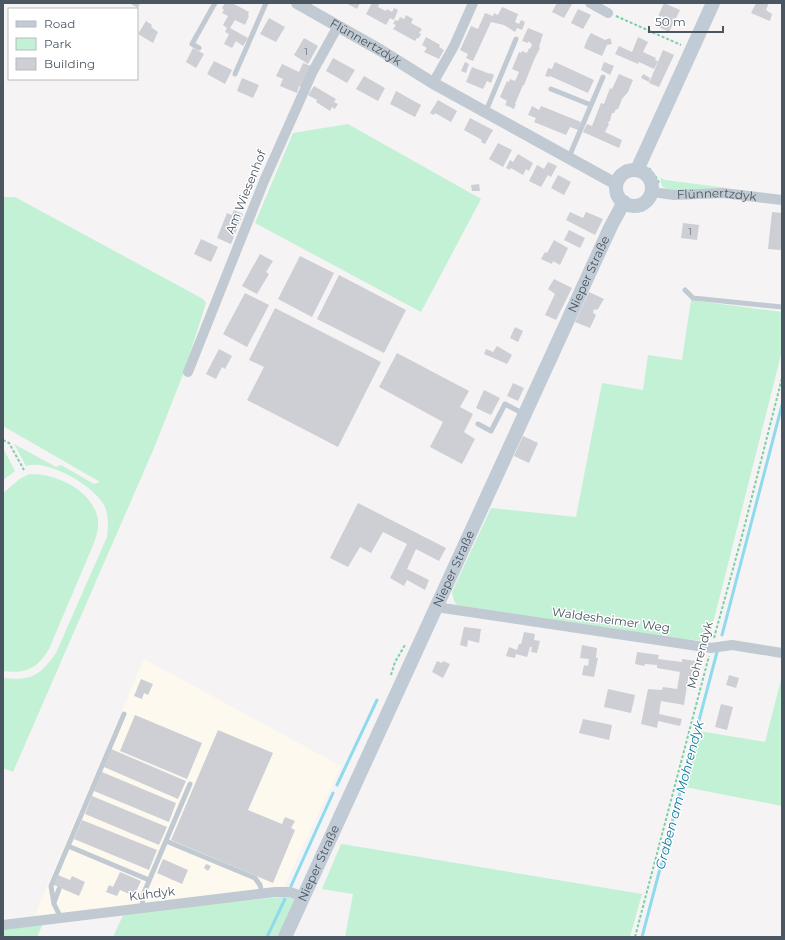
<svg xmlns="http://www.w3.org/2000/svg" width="785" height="940" viewBox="0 0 785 940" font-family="Montserrat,sans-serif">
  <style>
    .commercial { fill: #fdf9ef }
    .green { fill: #c3f1d5 }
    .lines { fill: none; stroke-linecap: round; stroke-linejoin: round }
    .stream { stroke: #90daee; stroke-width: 3 }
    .building { fill: #cdcfd5 }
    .path { stroke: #7ad0a6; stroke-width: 2; stroke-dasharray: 3 2; stroke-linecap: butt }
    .service { stroke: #c1cad2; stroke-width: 5 }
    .minor { stroke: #c1cad2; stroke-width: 10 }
    .tertiary { stroke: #c1cad2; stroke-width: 12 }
    .secondary { stroke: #c1cbd6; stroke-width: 14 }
    .labels { text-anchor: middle; stroke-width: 3; stroke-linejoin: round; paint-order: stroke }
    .number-label { font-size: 10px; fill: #6b747e }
    .street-label { font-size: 12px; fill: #4a5661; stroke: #fff }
    .water-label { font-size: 13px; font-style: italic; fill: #0c7c9b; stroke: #fff }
  </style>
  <rect width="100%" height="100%" fill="#f5f3f3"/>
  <path class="commercial" d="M144,659L341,766L282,891L34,921L39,905Z"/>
  <path class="green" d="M348,124L481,199L421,312L255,223L293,133Z
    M660,178L665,180L727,188L669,191L662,186Z
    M3,197H15L203,299L206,303L184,372L154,448L13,772L3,768V678C31,681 40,676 56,653L107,537C108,528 109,516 105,507C95,486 48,459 26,466L14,444L56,467L61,465L94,484L100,482L3,426Z
    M691,300L782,312V351L709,639L706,641L661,637L457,605L454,601L452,592L491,508L576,517L602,383L643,390L648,355L682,360Z
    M3,448L15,471L3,480Z
    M30,474C57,474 93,490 98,520C99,530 95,541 91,550L49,649C37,669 26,674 3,671V493L21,478Z
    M782,676V806L685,787L699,731L765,742Z
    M341,844H342L642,894L630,937H345L353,894L322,889Z
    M284,894L295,899L296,905L281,937H113L125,911L283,897Z
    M44,921L37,937H3V926Z"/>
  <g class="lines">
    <path class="stream" d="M722,635L782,405
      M337,785L377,700
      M291,886L333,793
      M267,937L285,899
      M642,937L717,652"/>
  </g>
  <path class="building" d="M129,3H140L138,8Z
    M225,3L227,4L228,3H232L249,12L248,15L249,16L245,25L235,20L230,28L248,38L243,46L236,41L232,48L224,44L229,34L225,32L227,28L223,25L228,16L222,13L224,10L222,8Z
    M346,3H360L357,9Z
    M372,3L379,4L378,7L386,11L387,9L392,12L394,8L398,10L394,20L390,18L386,25L366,14Z
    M557,3L572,4L564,18L552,12Z
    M664,3L680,10L669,32L654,25Z
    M756,3H769L766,10L772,14L770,21L751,13Z
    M502,7L518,14L515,22L519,24L521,20L525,22L522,30L517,28L515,32L504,25L491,22L473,61L466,58L468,54L460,50L471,26L478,29L485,13L493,16L494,13L498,15Z
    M578,9L591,15L583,29L571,23Z
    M406,15L413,19L411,23L422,29L419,33L421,34L419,38H417L415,41L393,29L396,25L393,24L395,20L398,21L400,17L404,19Z
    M269,18L285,27L276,42L260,34Z
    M146,21L152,25L151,27L158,32L153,43L138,34Z
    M528,28L543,34L539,47L540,48L534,60L524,85H523L515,104H516L514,109L505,105L507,101L500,97L507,81L509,82L510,79L515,81L519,72L512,69L519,52L521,53L522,51L527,53L529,48L530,49L532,45L529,41L528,43L522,41Z
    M591,33L605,40L610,38L612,44L607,45L602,56L584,48L587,40Z
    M426,37L440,45L439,47L444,50L439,59L424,52L427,48L422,45Z
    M638,37L648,42L643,52L656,58L655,60L658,61L654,69L639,62L638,64L615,54L619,46L632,52Z
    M304,38L318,46L308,64L294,55Z
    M193,48L204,54L196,68L186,62Z
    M663,50L674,55L659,87L649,83Z
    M333,58L355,70L347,83L326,71Z
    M214,61L232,70L225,84L207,74Z
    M465,62L469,64L466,73L461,71Z
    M555,62L594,80L588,93L550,76L549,77L545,76L548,68L552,69Z
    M604,62L614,66L610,75L601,70Z
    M303,63L311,66L301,87L299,86L297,93L280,86L283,79L276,76L282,64L299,72Z
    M472,67L490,74V73L494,75L491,83L487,81L483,89L466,82Z
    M619,74L633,80L628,92L622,99L619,107L617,110L616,109L614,113H612L610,121H609L608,124H609L605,132L622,140L619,148L583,132L587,124L592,126L601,103L604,104L610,88L612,89Z
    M643,74L650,78L649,82L641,78Z
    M364,76L385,88L378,101L356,89Z
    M242,78L259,85L253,98L237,91Z
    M314,86L336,99L334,102L338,104L335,109L332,107L330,111L316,102L317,100L308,95Z
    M396,91L421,105L415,117L390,104Z
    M438,100L457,111L451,122L435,113L434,115L430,113Z
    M532,106L539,110L541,106L581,122L578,130L570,127L566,135L534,122L536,118L528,115Z
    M470,118L493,130L485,144L481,142L482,140L464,130Z
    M498,143L512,150L503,167L489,159Z
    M518,154L533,163L529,171L526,169L523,175L511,168L510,170L506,168L510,160L513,162Z
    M548,162L557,166L551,177L548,175L541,187L529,181L537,165L544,169Z
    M558,175L571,182L564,195L551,188Z
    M479,184L480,191H472L471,185Z
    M234,210L243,214L231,244L217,238L227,213L232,215Z
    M570,212L583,218L586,212L603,219L595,235L566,220Z
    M772,212L782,213L781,250L768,249Z
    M683,223L699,225L697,240L681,238Z
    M569,230L585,238L580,248L564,240Z
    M201,239L218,247L211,262L194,254Z
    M554,240L568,248L560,265L553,261L552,264L541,259L545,252L547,253Z
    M260,254L273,261L266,272L269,274L257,294L242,286Z
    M300,256L334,273L312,317L278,299Z
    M339,275L406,310L384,353L317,319Z
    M554,279L572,288L556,320L545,315L555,294L548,289Z
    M589,292L604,299L598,309L596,310L594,309L593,313L596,315L590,328L575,322Z
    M245,293L269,305L247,347L223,334Z
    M275,308L381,362L338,447L247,400L264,367L249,360Z
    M515,327L523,331L518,342L510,338Z
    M497,346L512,355L507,364L484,354L486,349L493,352Z
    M219,349L232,356L225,369L222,367L216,379L206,374Z
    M397,353L469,391L460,407L473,414L464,432L475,439L462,464L430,447L443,422L379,387Z
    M513,383L524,388L518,401L507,396Z
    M484,390L500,398L491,415L476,408Z
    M523,436L538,443L529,463L514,456Z
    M358,503L446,548L439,561L416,549L407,569L429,580L425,590L407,580L404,586L390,578L407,544L383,532L371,553L360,547L348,567L330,558Z
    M464,627L481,629L479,643L468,640L467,647L460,645Z
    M524,632L535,634L534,640L540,641L537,653L531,652L532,647H530L527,657L516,654L515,658L506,656L509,647L517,650L519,644H521Z
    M582,645L597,648L596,658H598L594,677L582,675L584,665L588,666L589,659L580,658Z
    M637,652L659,655L658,659L682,662V659L696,661L693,679H688L684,705L661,701L659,714L682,719L680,726L658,721L657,728L641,724L648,689L662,690L663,687L677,689L680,672L657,668V665L645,664L644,666L635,664Z
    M437,661L442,663L443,661L450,664L443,678L432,672Z
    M729,675L739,678L736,688L726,685Z
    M141,679L153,684L148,695L144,693L142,699L134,696Z
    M608,689L635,695L631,713L604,707Z
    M721,704L733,707L727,730L715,727Z
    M135,715L202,743L187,779L120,751Z
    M583,719L612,725L609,740L579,733Z
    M218,730L273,753L248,810L282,824L285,817L295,821L291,828L295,830L273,883L171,840Z
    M111,749L186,781L178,799L104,767Z
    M102,772L176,803L169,822L94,791Z
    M92,796L167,827L159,845L85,814Z
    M82,820L157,850L149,870L74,839Z
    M163,859L188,870L182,884L157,873Z
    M206,864L211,866L208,871L204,868Z
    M120,872L141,881L134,896L120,890L117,896L106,892L109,885L113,887Z
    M58,875L70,880L72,876L85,882L79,896L54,885Z"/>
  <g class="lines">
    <path class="path" d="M616,16L681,45
      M649,168L656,177L659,183
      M615,173L626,165
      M632,212L642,211L654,202
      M3,440L9,443L24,470
      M714,638L742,536L782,378
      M391,675L395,662L405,645
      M635,937L709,656"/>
    <path class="service" d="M199,48L192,44L215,3
      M235,74L266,3
      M551,89L591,105
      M486,111L516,39
      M569,157L603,77
      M685,290L693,298L782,307
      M478,424L491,431L505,404L524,414
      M166,841L255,878L260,885L262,893
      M68,846L149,880
      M54,903L59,889
      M142,908L143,895L190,784
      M61,918L54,904L51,886L124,714"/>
    <g class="minor">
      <path d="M590,3L608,13"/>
      <path d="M433,83L454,46L473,3"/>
      <path id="s1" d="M652,192L674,195L723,193L782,200"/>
      <path d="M188,372L264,181L313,71L338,26"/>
      <path d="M436,607L711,648L732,645L782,653"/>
      <path d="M3,925L275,892H290L304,897"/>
    </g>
    <path class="tertiary" id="s2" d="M297,3L380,50L433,83L616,184"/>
    <g class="secondary">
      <circle cx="634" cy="188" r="18"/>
      <path d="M637,170L713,3"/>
      <path id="s3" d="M285,937L611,226L624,202"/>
    </g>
  </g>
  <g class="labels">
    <g class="number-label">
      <text x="306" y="55">1</text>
      <text x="690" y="235">1</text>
    </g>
    <g class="street-label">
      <text dy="4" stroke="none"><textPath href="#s2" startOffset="79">Flünnertzdyk</textPath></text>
      <text transform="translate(246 192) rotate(-68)" y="4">Am Wiesenhof</text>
      <text dy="4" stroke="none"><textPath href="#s1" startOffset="65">Flünnertzdyk</textPath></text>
      <text dy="4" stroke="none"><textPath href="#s3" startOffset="729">Nieper Straße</textPath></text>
      <text dy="4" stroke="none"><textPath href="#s3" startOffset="405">Nieper Straße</textPath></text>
      <text transform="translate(611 620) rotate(8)" y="4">Waldesheimer Weg</text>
      <text transform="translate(700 655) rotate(-75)" y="4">Mohrendyk</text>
      <text dy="4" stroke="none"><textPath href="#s3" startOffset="81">Nieper Straße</textPath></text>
      <text transform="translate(152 894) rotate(-7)" y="4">Kuhdyk</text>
    </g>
    <g class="water-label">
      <text transform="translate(679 795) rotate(-75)" y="5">Graben am Mohrendyk</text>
    </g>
  </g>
  <rect width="785" height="940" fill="none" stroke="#4a5661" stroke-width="8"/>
  <rect x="8" y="8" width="130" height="72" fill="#ffffff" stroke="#b7bbc0"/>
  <rect x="16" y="21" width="20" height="6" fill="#c1cbd6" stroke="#b7bbc0"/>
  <text x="44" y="28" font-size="12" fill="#4a5661">Road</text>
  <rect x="16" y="38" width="20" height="12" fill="#c3f1d5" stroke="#b7bbc0"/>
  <text x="44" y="48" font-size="12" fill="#4a5661">Park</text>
  <rect x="16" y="58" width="20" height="12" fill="#cdcfd5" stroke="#b7bbc0"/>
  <text x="44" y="68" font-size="12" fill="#4a5661">Building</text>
  <path d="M649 26v6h74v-6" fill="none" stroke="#4a5661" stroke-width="2"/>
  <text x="655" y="26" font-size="12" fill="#4a5661" stroke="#ffffff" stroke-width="3" paint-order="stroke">50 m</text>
</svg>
